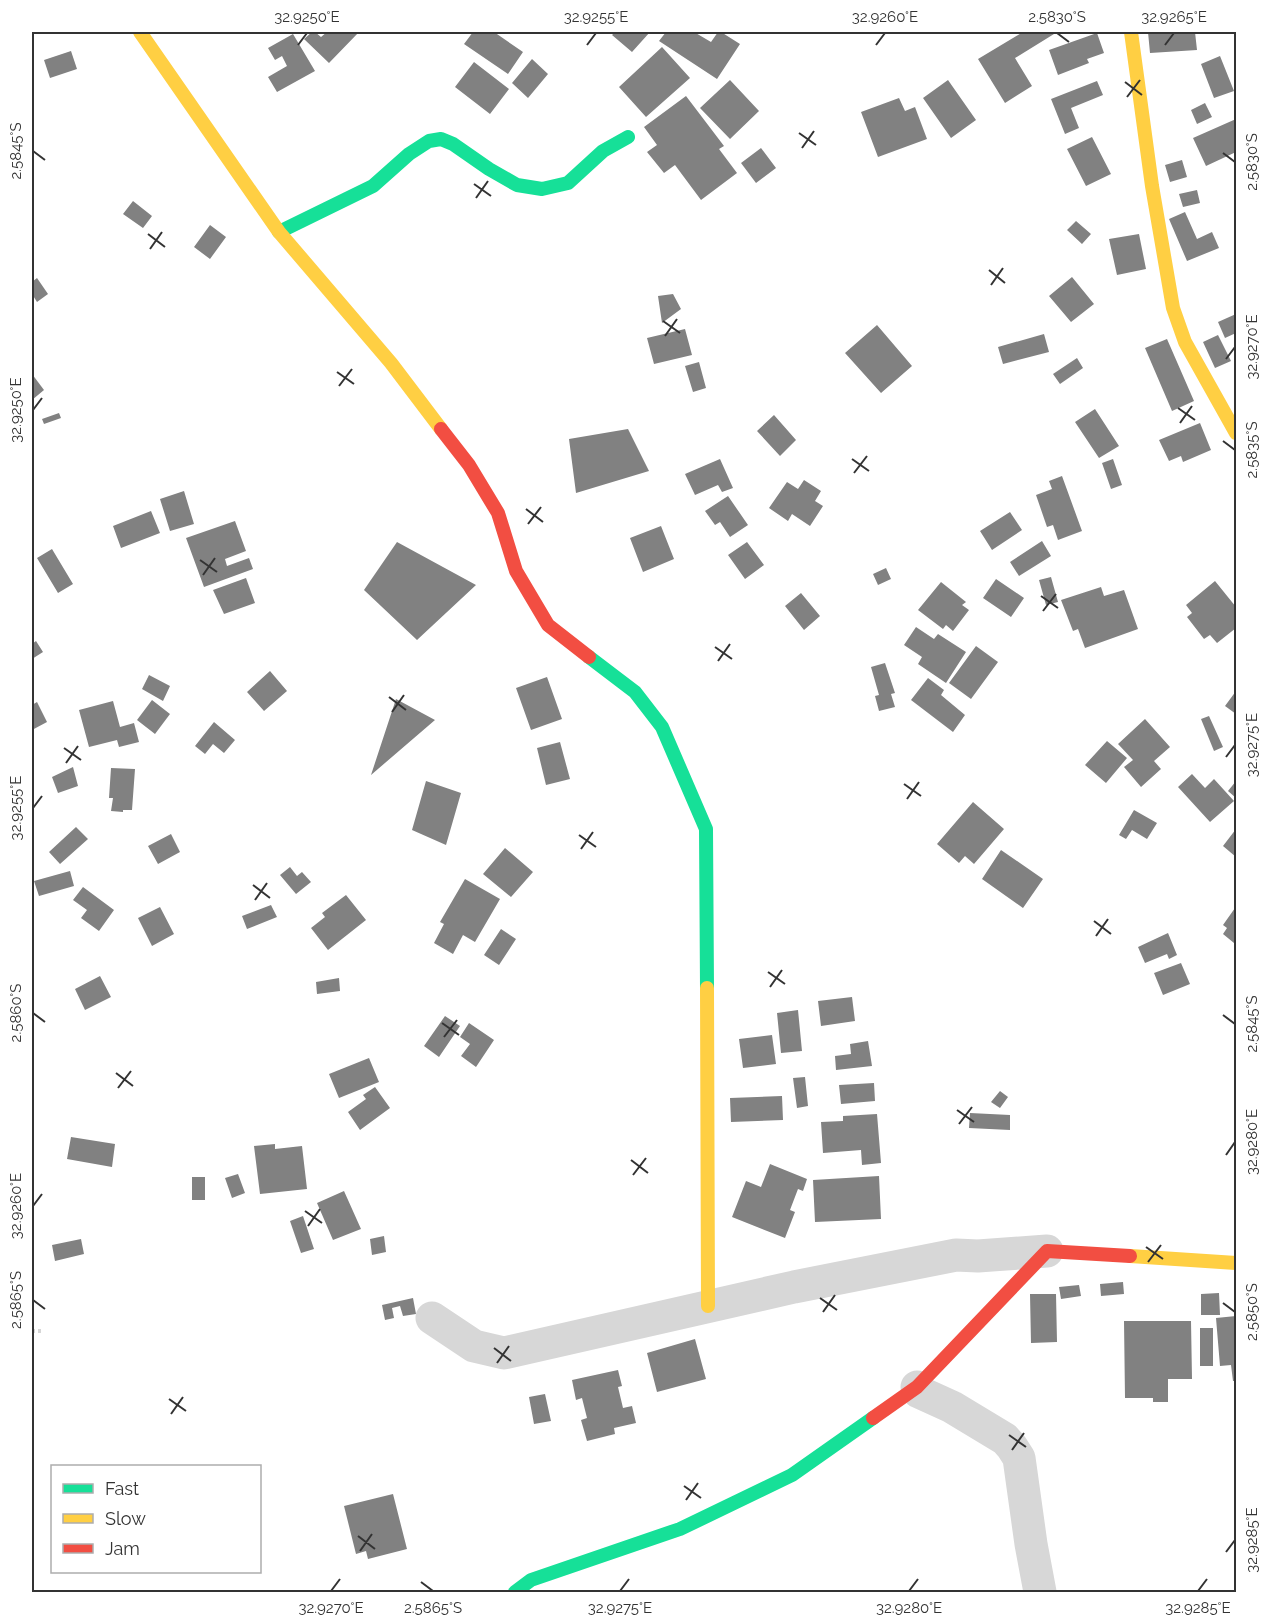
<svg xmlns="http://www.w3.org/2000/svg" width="1268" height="1624" viewBox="0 0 1268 1624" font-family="Raleway,sans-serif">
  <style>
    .building { fill: #818181 }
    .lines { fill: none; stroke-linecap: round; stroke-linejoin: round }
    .path { stroke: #d6d6d6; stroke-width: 4; stroke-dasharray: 3 3; stroke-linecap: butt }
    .street { stroke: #d7d7d7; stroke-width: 33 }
    .fast { stroke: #16e098; stroke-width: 14 }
    .slow { stroke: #ffcf43; stroke-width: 14 }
    .jam { stroke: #f24e42; stroke-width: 14 }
    .ticks { fill: none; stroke: #333; stroke-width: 2 }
    .neatline { fill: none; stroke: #333; stroke-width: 2 }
    .ticks-label { font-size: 15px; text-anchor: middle; fill: #333 }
  </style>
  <rect width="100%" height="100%" fill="#fff"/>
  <path class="building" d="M312,32H315L321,37L327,32H359L329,63L304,39Z
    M473,32H494L523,52L508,74L464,44Z
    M615,32H650L632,52L612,35Z
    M666,32H694L711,42L718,32H721L740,44L717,79L659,41Z
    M1023,32H1052L1054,34L1015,58L1032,86L1005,103L978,59Z
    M1148,32H1195L1197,50L1150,53Z
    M1097,33L1104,53L1087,59L1089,63L1058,75L1049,50Z
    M293,34L315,71L277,92L268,77L287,66L282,56L275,60L268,48Z
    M662,47L690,78L646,117L619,87Z
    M71,51L77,69L50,78L44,60Z
    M1220,56L1234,91L1214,98L1201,64Z
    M532,59L548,74L528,98L512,83Z
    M474,62L509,89L490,114L455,87Z
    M730,80L759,111L730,139L700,108Z
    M948,80L976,120L951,138L923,98Z
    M1097,81L1103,95L1071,108L1079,128L1065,134L1051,99Z
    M686,96L724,146L719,149L737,173L701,200L675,165L664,173L647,152L657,145L644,127Z
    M899,98L905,111L915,107L927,139L878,157L861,112Z
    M1205,103L1212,117L1197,124L1191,110Z
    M1236,119V152L1206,166L1193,138Z
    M1092,137L1111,174L1086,186L1067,149Z
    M761,148L776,168L756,183L741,163Z
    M1182,160L1187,177L1170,182L1165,165Z
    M1197,190L1200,203L1183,207L1179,194Z
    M133,201L152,216L143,228L123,214Z
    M1185,212L1197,239L1212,232L1219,248L1187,261L1169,219Z
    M1076,221L1091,234L1082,244L1067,230Z
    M210,225L226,237L210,259L194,247Z
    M1139,234L1146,269L1117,275L1109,239Z
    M1072,277L1094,304L1071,322L1049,296Z
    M37,278L48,294L37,302L32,294V282Z
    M673,294L681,309L662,323L658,296Z
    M1236,314V333L1225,338L1218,322Z
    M877,325L912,366L881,393L845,353Z
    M685,329L692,355L654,364L647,338Z
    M1044,334L1049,352L1003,364L998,347Z
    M1218,335L1231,361L1215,368L1203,342Z
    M1167,339L1194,401L1172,411L1145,348Z
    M1077,358L1083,368L1060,384L1053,374Z
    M699,362L706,388L693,392L685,366Z
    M32,374L44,390L32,400Z
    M1095,409L1119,446L1099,458L1075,422Z
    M59,413L61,418L44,424L42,419Z
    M774,415L796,440L780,456L757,431Z
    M1200,423L1211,450L1183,462L1181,456L1169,461L1159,440Z
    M628,429L649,471L576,493L569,439Z
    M720,459L733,488L722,492L718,485L695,495L685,474Z
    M1113,459L1122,485L1111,489L1102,463Z
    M1062,476L1082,531L1058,540L1053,525L1047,527L1036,495L1052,489L1049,481Z
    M804,480L821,491L815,501L823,506L810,526L792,514L788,521L769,508L787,482L798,489Z
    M184,491L194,524L170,531L160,499Z
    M728,496L748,525L730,537L720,522L715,525L705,511Z
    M151,511L160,533L121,548L113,526Z
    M1010,512L1022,530L992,550L980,531Z
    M235,521L246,551L225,559L227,566L249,558L253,569L204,587L186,538Z
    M661,526L674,559L643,572L630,538Z
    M1042,541L1051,556L1019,576L1010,562Z
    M397,542L476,585L417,640L364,590Z
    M747,542L764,565L745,579L728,555Z
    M52,549L73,584L58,593L37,558Z
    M886,568L891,579L878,585L873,574Z
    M1051,577L1058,602L1046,605L1039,580Z
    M246,578L255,603L224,614L213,590Z
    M996,579L1024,598L1011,617L983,598Z
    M1215,581L1236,607V628L1217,643L1210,635L1204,639L1187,617L1192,613L1186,605Z
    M941,582L966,602L962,605L969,610L953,631L946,625L943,629L918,610Z
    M1101,587L1104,596L1124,590L1138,629L1085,648L1078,629L1073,631L1061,600Z
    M801,593L820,616L804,630L785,606Z
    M916,627L934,639L938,634L966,652L946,683L918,664L922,657L904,645Z
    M36,641L43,652L32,659V644Z
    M976,646L998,662L971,699L949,683Z
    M885,663L895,693L891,694L895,707L879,711L875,696L879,695L871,667Z
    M270,671L287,691L264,711L247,692Z
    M149,675L170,686L163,701L142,689Z
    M547,677L562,719L531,730L516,688Z
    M928,678L944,690L941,695L965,715L953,732L911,700Z
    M1236,691V714L1225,706Z
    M396,699L435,720L371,775Z
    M152,700L170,714L155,734L137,720Z
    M113,701L120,727L134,723L139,742L119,747L117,740L89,747L79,710Z
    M37,702L47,722L32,730V705Z
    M1209,716L1223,747L1214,751L1201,719Z
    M1145,719L1170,747L1154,761L1161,769L1141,787L1124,767L1133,760L1118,744Z
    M214,722L235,740L224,753L213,744L205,754L195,746Z
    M1107,741L1127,758L1106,783L1085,765Z
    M560,742L570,779L546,785L537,748Z
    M73,767L78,786L58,793L52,777Z
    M111,768L135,769L132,810H123V812L111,811L113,798H109Z
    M1192,774L1205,788L1214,779L1234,801L1210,822L1178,787Z
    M426,781L461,793L446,845L412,830Z
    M1236,781V798L1228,791Z
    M973,802L1004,829L974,864L965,856L959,863L937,844Z
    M1134,810L1157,823L1147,839L1132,830L1126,839L1119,835Z
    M76,827L88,839L60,864L49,852Z
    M1236,829V857L1223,846Z
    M171,834L180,852L158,864L148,846Z
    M505,848L533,872L511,897L483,874Z
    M1001,850L1043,879L1023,908L982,879Z
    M290,867L297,876L302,872L311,882L296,894L280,875Z
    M70,871L74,886L39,896L34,881Z
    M465,879L500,899L475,942L463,935L453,954L434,943L444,924L440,922Z
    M83,887L114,910L99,931L81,918L87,910L73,900Z
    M346,895L366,920L328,950L311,928L325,917L322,913Z
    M271,905L277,917L247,929L242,916Z
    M160,907L174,934L152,946L138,918Z
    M1235,908L1236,909V940L1234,943L1223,934L1227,928L1223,925Z
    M501,929L516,939L499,965L484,955Z
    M1168,933L1177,955L1169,959L1167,954L1145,963L1138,947Z
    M1181,963L1190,984L1163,995L1154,973Z
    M100,976L111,997L85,1010L75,989Z
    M339,978L340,991L317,994L316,982Z
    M852,997L855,1021L821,1026L818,1001Z
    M798,1010L802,1051L781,1053L777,1013Z
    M445,1016L460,1026L439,1057L424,1046Z
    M469,1023L494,1040L476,1067L461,1056L470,1044L460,1037Z
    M772,1035L776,1064L743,1068L739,1039Z
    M868,1041L872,1066L836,1070L835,1056L851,1054L850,1044Z
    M369,1058L379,1082L339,1098L329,1074Z
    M805,1077L808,1106L797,1108L793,1078Z
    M874,1083L875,1101L841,1104L839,1085Z
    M375,1087L390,1108L360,1130L348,1112L366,1099L363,1095Z
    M1000,1091L1008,1097L1000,1108L991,1102Z
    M782,1096L783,1120L731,1122L730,1098Z
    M970,1113L1010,1115V1130L969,1128Z
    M877,1114L881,1163L862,1165L861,1150L823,1153L821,1122L843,1121V1116Z
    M71,1137L115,1144L112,1167L67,1159Z
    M275,1144V1149L302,1146L307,1189L260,1194L254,1146Z
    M770,1164L807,1179L803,1191L798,1189L790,1210L795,1212L785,1238L732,1217L746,1181L761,1187Z
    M238,1174L245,1193L232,1198L225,1178Z
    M879,1176L881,1219L815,1222L813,1180Z
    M192,1177H205V1200H192Z
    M344,1191L361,1229L333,1240L317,1203Z
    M303,1216L314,1249L301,1253L290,1221Z
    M384,1236L386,1252L372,1255L370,1239Z
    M81,1239L84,1254L55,1261L52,1245Z
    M1123,1282L1124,1294L1101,1296L1100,1284Z
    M1079,1285L1081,1296L1061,1299L1059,1287Z
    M1219,1293L1220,1315H1201V1294Z
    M1030,1294H1056L1057,1342L1031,1343Z
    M413,1298L416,1314L403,1316L400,1306L392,1308L394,1318L385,1320L382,1305Z
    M1236,1316V1381H1233L1231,1365L1220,1366L1216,1318Z
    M1124,1321H1191L1192,1379H1168V1402H1153V1398H1125Z
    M1200,1328H1213V1366H1200Z
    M695,1339L706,1379L657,1392L647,1353Z
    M618,1370L622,1386L618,1387L623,1408L632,1406L636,1423L614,1428L615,1434L587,1441L581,1420L587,1418L582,1398L576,1400L572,1380Z
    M545,1394L551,1421L534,1424L529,1397Z
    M393,1494L407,1549L368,1559L366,1551L356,1554L344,1506Z"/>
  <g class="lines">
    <path class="path" d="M32,1331H43"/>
    <path class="street" d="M432,1318L474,1346L504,1353L794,1287L956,1255L978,1256L1047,1251
      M917,1387L919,1392L952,1407L1005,1439L1012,1447L1019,1458L1031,1544L1040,1592"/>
    <path class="fast" d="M279,232L373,186L409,154L429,141L441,139L453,144L489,169L517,185L542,189L568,183L603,151L628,137
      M589,657L635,692L662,727L706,829L707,988
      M515,1592L531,1580L680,1529L792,1475L873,1418"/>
    <path class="slow" d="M140,32L279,232L391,363L441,429
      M1131,32L1152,186L1173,308L1185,342L1236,433
      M707,988L708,1306
      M1130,1256L1236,1263"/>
    <path class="jam" d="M441,429L469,465L498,513L516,571L548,625L589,657
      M873,1418L917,1387L1047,1251L1130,1256"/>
  </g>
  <path class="ticks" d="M1057,33L1069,42M298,45L307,33M587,45L596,33M876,45L885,33M1165,45L1174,33M1125,82L1142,95M1127,97L1140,80M799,133L816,145M802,148L814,131M33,151L45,160M1223,153L1235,162M474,184L491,196M476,198L488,181M148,234L165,247M150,249L162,232M989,270L1005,283M991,285L1003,268M663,321L680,333M665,336L677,319M1226,359L1235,347M337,372L354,384M339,386L352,369M1178,408L1195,420M33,410L42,398M1180,423L1192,406M1223,441L1235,450M852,459L869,471M854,473L867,456M526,509L543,522M528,524L541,507M200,560L217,572M203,575L215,558M1041,596L1058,608M1043,611L1056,594M715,647L732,659M718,661L730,644M389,697L406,710M392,712L404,695M64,748L81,760M1226,757L1235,745M66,763L78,746M904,784L921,796M907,799L919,782M33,808L42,796M579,835L596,847M581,849L593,832M253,885L270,898M255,900L267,883M1094,921L1111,934M1096,936L1108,919M768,972L785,984M770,987L782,970M33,1013L45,1022M1223,1015L1235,1024M442,1023L459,1035M444,1037L457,1020M116,1073L133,1086M118,1088L131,1071M957,1110L974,1122M959,1124L972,1107M1226,1155L1235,1142M631,1160L648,1173M633,1175L646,1158M33,1206L42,1194M305,1211L322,1223M308,1226L320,1209M1146,1247L1163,1259M1148,1262L1161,1245M820,1298L837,1310M33,1300L45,1309M1223,1303L1235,1312M823,1312L835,1295M494,1348L511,1361M497,1363L509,1346M169,1399L186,1411M171,1414L183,1397M1009,1435L1026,1447M1012,1450L1024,1433M684,1486L701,1498M686,1500L698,1483M358,1536L375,1549M360,1551L372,1534M1226,1552L1235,1540M421,1582L433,1591M331,1591L340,1579M620,1591L629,1579M909,1591L918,1579M1198,1591L1207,1579"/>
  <rect width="1268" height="1624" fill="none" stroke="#ffffff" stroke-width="66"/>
  <rect x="51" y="1465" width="210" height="108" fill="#ffffff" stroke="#adadad" stroke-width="1.5"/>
  <rect x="63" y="1484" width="30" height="9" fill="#16e098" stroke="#adadad" stroke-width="1.5"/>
  <text x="105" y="1495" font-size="18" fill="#333333">Fast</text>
  <rect x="63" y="1514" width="30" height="9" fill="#ffcf43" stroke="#adadad" stroke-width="1.5"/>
  <text x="105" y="1525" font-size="18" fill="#333333">Slow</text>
  <rect x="63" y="1544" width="30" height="9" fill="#f24e42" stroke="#adadad" stroke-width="1.5"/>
  <text x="105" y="1555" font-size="18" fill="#333333">Jam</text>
  <rect x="33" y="33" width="1202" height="1558" class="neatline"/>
  <g class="ticks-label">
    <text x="307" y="22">32.9250°E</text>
    <text x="596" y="22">32.9255°E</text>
    <text x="885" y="22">32.9260°E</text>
    <text x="1057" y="22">2.5830°S</text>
    <text x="1174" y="22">32.9265°E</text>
    <text transform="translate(16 151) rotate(-90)" y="5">2.5845°S</text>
    <text transform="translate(1252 162) rotate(-90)" y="5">2.5830°S</text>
    <text transform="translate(1252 347) rotate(-90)" y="5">32.9270°E</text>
    <text transform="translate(16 410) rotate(-90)" y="5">32.9250°E</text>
    <text transform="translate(1252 450) rotate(-90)" y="5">2.5835°S</text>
    <text transform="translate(1252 745) rotate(-90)" y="5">32.9275°E</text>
    <text transform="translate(16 808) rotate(-90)" y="5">32.9255°E</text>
    <text transform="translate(16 1013) rotate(-90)" y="5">2.5860°S</text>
    <text transform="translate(1252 1024) rotate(-90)" y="5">2.5845°S</text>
    <text transform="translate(1252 1142) rotate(-90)" y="5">32.9280°E</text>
    <text transform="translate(16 1206) rotate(-90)" y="5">32.9260°E</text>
    <text transform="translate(16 1300) rotate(-90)" y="5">2.5865°S</text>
    <text transform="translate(1252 1312) rotate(-90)" y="5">2.5850°S</text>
    <text transform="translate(1252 1540) rotate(-90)" y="5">32.9285°E</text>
    <text x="331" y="1613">32.9270°E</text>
    <text x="433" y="1613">2.5865°S</text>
    <text x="620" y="1613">32.9275°E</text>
    <text x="909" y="1613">32.9280°E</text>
    <text x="1198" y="1613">32.9285°E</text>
  </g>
</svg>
